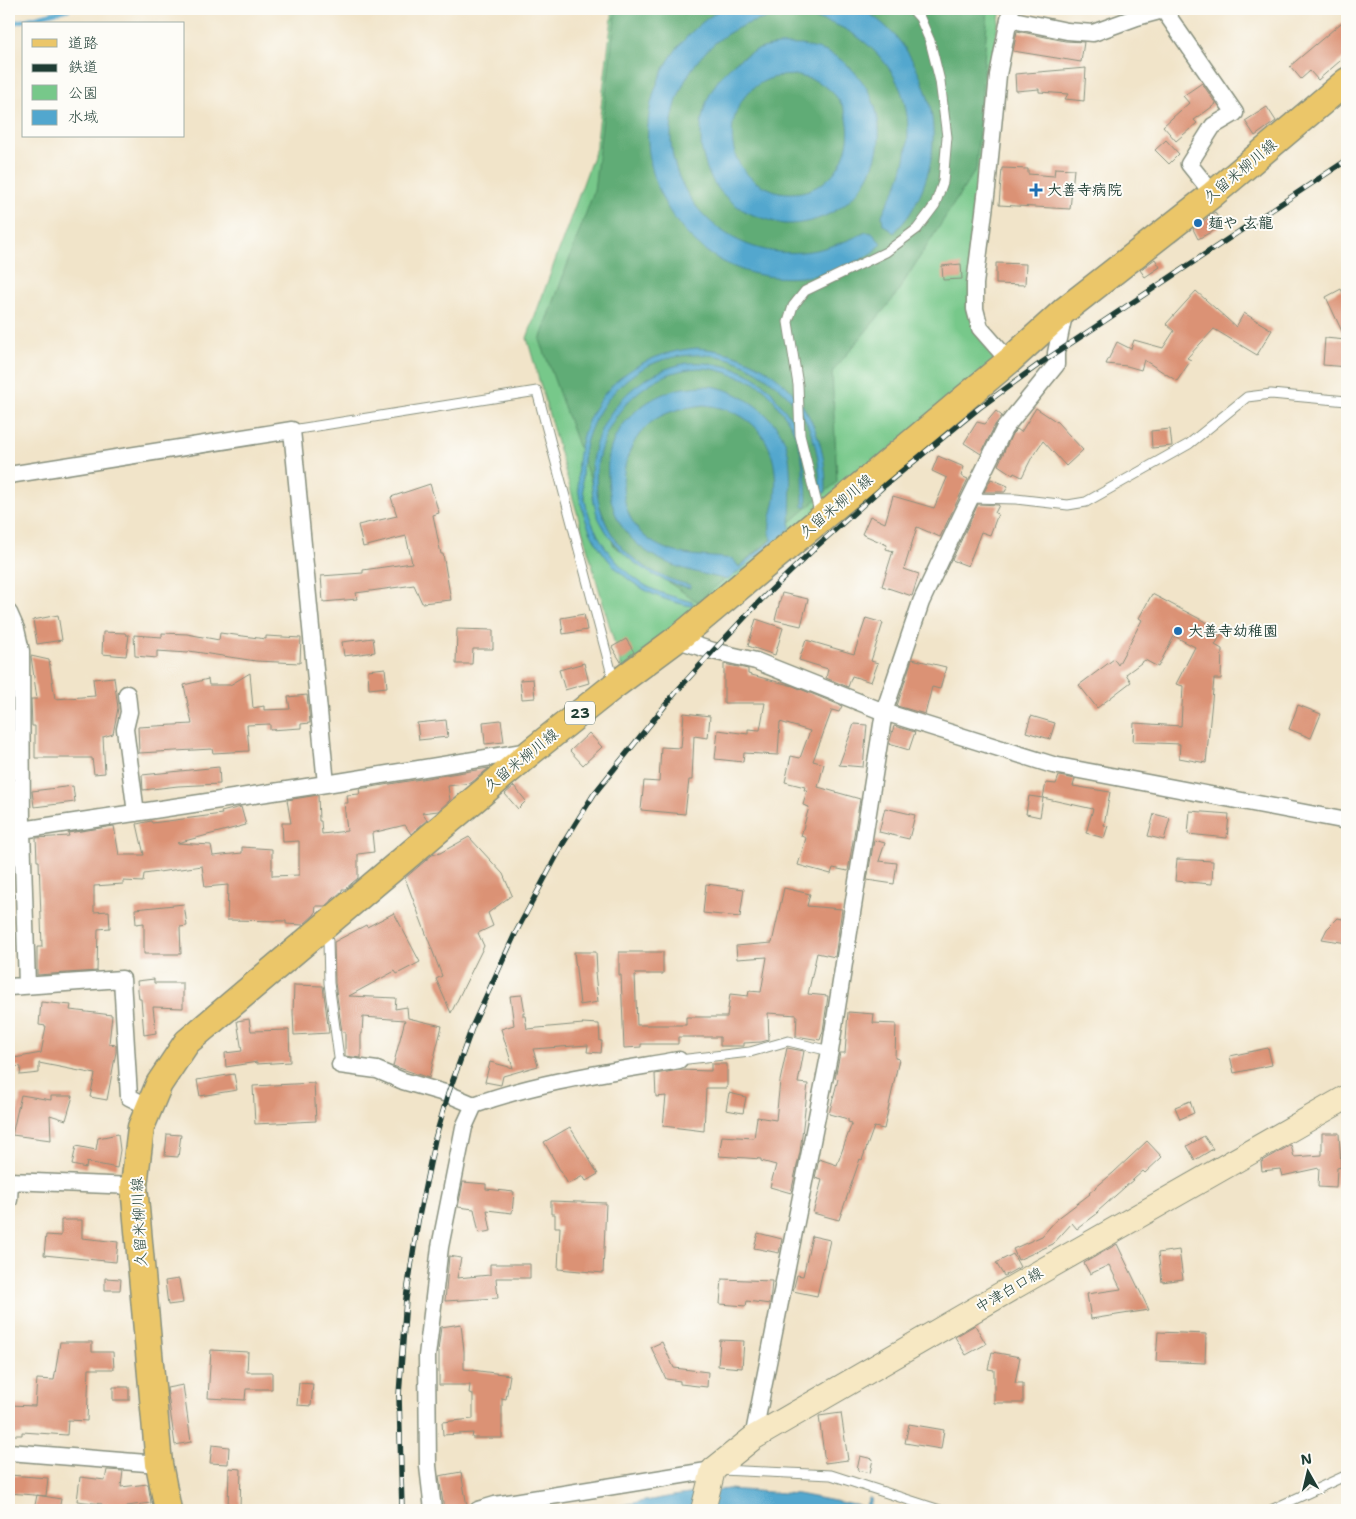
<svg xmlns="http://www.w3.org/2000/svg" width="1356" height="1519" viewBox="0 0 1356 1519" font-family="'Shantell Sans','Klee One',sans-serif">
  <style>
    .green { fill: #77c88a; stroke: #4b825f }
    .forest { fill: #61ac76; stroke: #407455 }
    .water { fill: #52a7ce; stroke: #387281; fill-rule: evenodd }
    .lines { fill: none; stroke-linecap: round; stroke-linejoin: round }
    .stream { stroke: #52a7ce; stroke-width: 4.5 }
    .building { fill: #db9275 }
    .service-casing { stroke: #88907e; stroke-width: 11 }
    .minor-casing { stroke: #88907e; stroke-width: 19 }
    .secondary-casing { stroke: #88907e; stroke-width: 26 }
    .primary-casing { stroke: #88907e; stroke-width: 29 }
    .service { stroke: #fff; stroke-width: 9 }
    .minor { stroke: #fff; stroke-width: 16 }
    .secondary { stroke: #f7e8c3; stroke-width: 24 }
    .primary { stroke: #ebc669; stroke-width: 26 }
    .rail-casing { stroke: #1f3d34; stroke-width: 5.5 }
    .rail { stroke: #fdfcf7; stroke-width: 4; stroke-dasharray: 11; stroke-linecap: butt }
    .poi-dot { fill: #1f6fb2; stroke: #fdfcf7; stroke-width: 2 }
    .labels { text-anchor: middle; stroke-width: 4; stroke-linejoin: round; paint-order: stroke }
    .shield { fill: #fdfcf7; stroke: #62766e; stroke-width: 1 }
    .shield-label { font-size: 14px; font-weight: bold; fill: #1f3d34 }
    .street-label { font-size: 15px; fill: #1f3d34; stroke: #fdfcf7 }
    .poi-label { font-size: 15px; font-weight: bold; fill: #1f3d34; stroke: #fdfcf7; text-anchor: start }
  </style>
  <rect width="100%" height="100%" fill="#fdfcf7"/>
  <filter id="ink" filterUnits="userSpaceOnUse"><feTurbulence type="fractalNoise" baseFrequency=".02" numOctaves="2"/><feDisplacementMap in="SourceGraphic" scale="10" xChannelSelector="R" yChannelSelector="G"/><feConvolveMatrix kernelMatrix="1 2 1 2 8 2 1 2 1" color-interpolation-filters="sRGB"/></filter>
  <filter id="wash" filterUnits="userSpaceOnUse"><feTurbulence type="fractalNoise" baseFrequency=".0096" numOctaves="4" result="noise"/><feDisplacementMap in="SourceGraphic" scale="20" xChannelSelector="R" yChannelSelector="G"/><feGaussianBlur stdDeviation="1.12" result="paint"/><feColorMatrix in="noise" values="0 0 0 0 0 0 0 0 0 0 0 0 0 0 0 0 0 1.4 0 .05"/><feComposite in="paint" operator="in"/></filter>
  <g filter="url(#wash)">
    <rect width="100%" height="100%" fill="#f1e4c9"/>
    <path class="green" d="M613,9H1001L997,30L976,329L989,342L996,360L623,673L527,338L596,148Z"/>
    <path class="forest" d="M616,9H988L976,169L893,299L832,372L837,482L698,602L614,546L540,340L594,191Z"/>
    <path class="water" d="M721,9C756,9 792,9 827,9C837,9 852,6 861,10C878,16 899,38 908,53C940,105 942,159 911,212C907,219 900,226 894,233L883,224C883,221 882,219 882,216C883,210 894,193 897,186C908,157 912,128 903,97C892,61 858,29 821,20C765,7 712,29 685,81C676,99 670,120 671,140C674,206 735,259 802,252C824,250 846,242 866,232L872,233L881,243C877,254 848,267 837,270C670,321 572,103 721,9Z
      M802,45C811,48 822,49 831,54C844,60 856,72 864,84C905,146 858,226 784,224C778,223 771,221 766,219C743,214 721,197 710,176C707,170 705,162 703,155C701,149 701,143 701,136C699,95 729,54 771,46C781,44 792,45 802,45ZM795,75C801,77 808,78 814,80C877,108 847,204 779,192C774,191 769,188 765,187C750,181 737,165 734,150C727,118 742,85 776,77C782,75 789,76 795,75Z
      M697,348C775,353 826,410 826,488L825,493H820C820,443 809,409 767,378C745,362 720,353 693,355C664,356 638,367 618,388C561,446 575,536 640,582C656,593 675,597 693,602L692,606C541,582 536,362 697,348Z
      M687,363C716,361 752,369 772,392C775,396 778,401 781,405C786,412 793,419 796,427C804,453 807,481 807,507H803C803,485 805,460 797,439C793,427 786,417 778,407C775,403 773,398 769,394C761,384 746,379 733,375C723,371 711,368 700,368C625,371 573,458 607,525C623,558 655,577 690,585V588C651,580 617,556 599,519C595,511 593,500 592,490C584,429 628,374 687,363Z
      M701,386C707,386 714,386 720,388C746,395 777,418 786,444C793,463 790,507 790,529L728,580C695,572 659,566 634,541C618,526 612,509 609,488C608,479 607,469 608,461C612,425 645,397 678,389C686,387 694,387 701,386ZM704,405C758,411 780,446 775,499C773,513 766,526 772,540L739,567L733,559C704,555 676,558 651,541C613,516 616,455 647,426C663,411 683,408 704,405Z
      M728,1489L798,1494L865,1507L869,1498L872,1499L869,1508L875,1510H595L673,1496Z"/>
    <g class="lines">
      <path class="stream" d="M9,24L69,9"/>
    </g>
    <g id="blocks">
      <path class="building" d="M1347,18V55L1318,80L1310,71L1301,79L1290,66Z
        M1017,31L1065,41L1084,42L1081,62L1013,51Z
        M1086,68L1084,101L1065,99L1068,94L1039,92V89L1016,91L1015,74Z
        M1202,83L1216,104L1194,120L1197,123L1176,141L1163,126L1189,103L1183,96Z
        M1267,107L1276,121L1255,136L1245,121Z
        M1166,140L1179,154L1169,164L1155,150Z
        M1002,168L1028,169V174L1054,176L1055,168L1074,169L1070,209L999,205Z
        M1215,212L1222,226L1198,239L1193,229Z
        M1155,259L1160,267L1145,277L1140,270Z
        M996,263L1026,264L1025,285L996,284Z
        M961,264L962,279L943,280L942,266Z
        M1341,289L1347,302V367L1323,365L1325,338L1346,340L1326,297Z
        M1196,291L1236,327L1244,313L1272,330L1257,355L1214,329L1187,358L1191,360L1177,381L1144,360L1141,370L1127,366L1106,364L1117,342L1131,349L1134,340L1163,348L1174,331L1166,324Z
        M1036,408L1057,422L1083,450L1066,466L1043,441L1032,457L1022,477L1014,473L1013,475L998,465L1012,434L1017,429L1021,432Z
        M996,411L1002,416L995,425L981,454L964,443L977,422L985,424Z
        M1170,429L1172,446L1152,448L1151,431Z
        M938,456L964,467L961,476L968,479L940,537L917,527L904,569L919,574L912,596L882,586L893,551L886,549L887,545L862,534L870,516L885,523L893,496L934,508L947,478L932,471Z
        M991,479L1008,486L1005,492H984Z
        M430,484L439,513L433,515L441,554H443L451,600L422,603L414,585L356,593L357,599L323,602L321,576L363,573V570L412,563L406,536L363,547L358,525L397,516L391,497Z
        M978,504L999,505L995,513L998,514L990,535L981,532L968,566L952,560Z
        M782,593L808,599L801,626L775,620Z
        M1152,594L1223,631L1215,645L1222,649L1221,679H1214L1206,763L1179,758L1180,744L1133,742L1134,723L1181,726L1183,686L1176,684L1195,647L1174,636L1158,667L1145,660L1126,674L1131,682L1097,708L1079,685L1114,659L1118,665L1142,620L1139,618Z
        M584,614L587,630L563,634L561,618Z
        M58,615L62,640L37,644L33,620Z
        M866,618L883,623L871,661L878,663L871,682L852,676L848,687L826,678L828,669L799,660L806,640L854,654Z
        M756,619L783,628L775,655L748,646Z
        M457,629L493,630V649H473L472,664H456Z
        M103,632L125,633L126,635H129L126,656L102,654Z
        M162,633L187,634L219,640L220,633L266,639V636L301,638L300,663L256,661L189,651L188,653L157,651V658L135,656L134,635L162,637Z
        M373,638L375,652L344,656L342,642Z
        M626,639L634,652L621,662L612,647Z
        M31,656L49,660L55,699L95,696L93,679L114,677L118,708L113,734L103,737L105,773L94,774L92,758H35V726H32L31,699H37Z
        M912,659L946,667L940,689L932,687L925,714L897,706Z
        M584,663L589,683L565,690L559,670Z
        M724,664L748,669V674L793,686L842,706L839,712L832,710L813,761L824,764L818,787L860,799L848,871L833,868L831,874L798,865L806,838L801,836L809,807L803,805L807,790H804L805,787L785,782L791,756L800,758L810,731L780,722L778,755L744,753L743,762L715,759L718,730L748,734V729L760,730L765,703H724Z
        M385,668L387,687L369,689L368,670Z
        M250,673L253,708L264,706V710L290,709L288,697L307,695L310,723L301,724V728L270,730V724L247,725L249,751L213,753L212,749L139,753L138,727L192,724L184,685L208,679L209,685H230Z
        M533,679L535,698L522,699L520,680Z
        M1298,705L1321,714L1311,738L1289,729Z
        M684,713L710,716L708,738L694,736L692,780H689L685,814L641,810L644,781L659,782L661,747L681,748Z
        M1031,716L1055,723L1050,739L1026,732Z
        M446,720L448,737L419,740L417,723Z
        M501,720L504,742L485,744L483,722Z
        M854,724L867,725L863,767L839,765Z
        M894,726L915,732L909,750L889,744Z
        M589,733L602,747L583,765L570,751Z
        M219,767L220,784L178,786L143,790L142,775Z
        M489,768L471,783L448,786L450,800L438,811L422,813L427,820L411,834L405,825L372,833L374,852L358,854V878L345,889H342V891L325,906H316L315,914L303,925L286,924V921L227,920L228,885L205,887L202,866L144,874L143,882L123,881V884L94,886V912L109,911L110,928L98,929L97,971L37,975V947H42L39,861H37L36,838L69,836L68,833L114,826L119,855H144L137,824L151,821L152,823L222,814L221,812L241,807L246,825L177,843L211,845L213,856L242,853V847L272,849V876L299,875V841L283,842L282,823H291L287,800L318,795L319,821H321L322,834L347,831L344,803H348L347,795L360,794L359,789Z
        M1059,776L1075,779L1073,786L1110,792L1104,825L1108,826L1104,838L1086,833L1093,809L1043,798L1046,783L1056,784Z
        M73,786L75,802L34,807L32,791Z
        M514,786L526,801L518,809L505,794Z
        M1029,796L1043,798L1040,817L1026,814Z
        M885,808L915,815L909,839L879,832Z
        M1190,811L1229,814L1227,838L1188,834Z
        M1154,814L1170,818L1164,840L1148,836Z
        M469,837L503,874L512,895L488,913L493,926L478,933L484,946L451,1013L436,979L442,976L405,878L432,855L440,853Z
        M874,840L885,843L879,861L897,863L894,884L867,880Z
        M1177,859L1213,861L1212,884L1175,881Z
        M706,884L744,889L740,917L703,913Z
        M784,888L810,894L807,906L842,909L835,957L817,953L808,994L828,996L823,1031L820,1040L796,1036L797,1015L768,1013L769,1040L761,1042L744,1043V1046H720V1037H678V1044H641V1047L624,1048L621,975H619V952H663V974H635L637,1025H686V1017H727L730,994L748,996L749,991L761,992L767,957L737,959L736,946L772,943Z
        M184,904L187,926L180,927L181,954H144V923L136,924L135,909Z
        M394,913L420,962L397,974L395,971L349,996L396,998L395,1009L407,1007L408,1018L442,1026L429,1078L393,1066L405,1020L363,1017L362,1034H361V1058L345,1056V1032H342L335,983L334,942L366,925L367,927Z
        M1338,918L1347,920V943L1322,939L1327,929Z
        M574,952H596L597,972H595L598,1002L580,1005Z
        M154,979V983H183V1008L153,1007L156,1033L144,1035L141,999H139L137,981Z
        M294,985L323,986L329,1033L294,1035L293,1012Z
        M522,995L525,1013H523V1016H525L527,1029L583,1024L582,1023L599,1024L600,1041H602L601,1053L587,1052L588,1045L533,1049L538,1066L503,1076L501,1085L485,1082L490,1062L513,1068L501,1029L514,1025L510,996Z
        M41,1002L71,1005L70,1010L112,1015L109,1044L116,1045V1052L107,1100L90,1097L95,1074L39,1063V1073L20,1075L21,1067L9,1065V1059L41,1053L46,1026L39,1025Z
        M848,1012L874,1014L873,1023L896,1024L895,1058L899,1059L884,1129L874,1127L862,1160L860,1159L839,1220L813,1213L822,1180L815,1178L819,1159L837,1165L852,1123L848,1122V1119L829,1114L838,1079L835,1078L840,1053H845Z
        M249,1019L251,1031L289,1030L290,1062L257,1064V1062L226,1067L225,1053L242,1051L237,1021Z
        M787,1048L804,1051L798,1083L808,1084L800,1152L791,1193L770,1187L776,1165L761,1161V1159L719,1156L722,1136L754,1138L757,1117L776,1120L780,1081Z
        M1268,1048L1272,1065L1234,1073L1230,1056Z
        M711,1064H727V1088H706L704,1131L663,1126L666,1096L656,1097L655,1074L679,1070L711,1071Z
        M234,1074L237,1090L200,1096L197,1080Z
        M314,1083L316,1121L255,1124L253,1086Z
        M729,1093L746,1097L743,1113L726,1110Z
        M21,1095L51,1100V1096H73L66,1120L50,1115L51,1140L12,1135Z
        M1190,1101L1194,1113L1180,1119L1175,1107Z
        M570,1127L598,1174L586,1181L583,1176L568,1184L544,1142Z
        M1322,1133H1339L1341,1167L1337,1168L1336,1188L1318,1187L1319,1168L1282,1176L1280,1169L1262,1171L1261,1162L1289,1146L1291,1145L1294,1157L1322,1155Z
        M118,1134L120,1150L117,1168L87,1162L86,1168L72,1165L76,1146L96,1150L98,1138Z
        M167,1134L181,1135L178,1157L165,1156Z
        M1204,1136L1213,1149L1195,1160L1187,1146Z
        M1147,1141L1162,1157L1145,1173L1143,1171L1097,1212L1098,1213L1077,1229L1072,1223L1053,1244L1018,1260L1013,1249L1042,1236L1057,1219L1090,1194L1089,1193L1113,1173Z
        M463,1182L486,1184V1189L514,1192L512,1213L487,1210L491,1231L479,1233L474,1209L458,1207Z
        M551,1201L606,1203L603,1273L558,1269L560,1227H555V1214H551Z
        M61,1220H82V1238L118,1242L116,1262L44,1255L46,1235L61,1236Z
        M758,1233L782,1239L779,1253L754,1248Z
        M812,1236L830,1240L817,1296L793,1291L797,1275L803,1276Z
        M1117,1244L1149,1310L1091,1319L1087,1294L1121,1289L1109,1265L1090,1274L1084,1263Z
        M1179,1250L1183,1279L1162,1282L1158,1253Z
        M1013,1254L1020,1267L1004,1276L996,1263Z
        M449,1256L461,1258L457,1278L490,1275V1264H530V1278H496L498,1298L445,1301Z
        M105,1278L121,1279L120,1290H105Z
        M179,1279L183,1303L168,1305L165,1281Z
        M722,1279L772,1281L770,1304L747,1301L746,1306L720,1304Z
        M461,1324L464,1351V1369L510,1375L506,1399L502,1398V1438H472L473,1433L443,1435L442,1422L473,1419V1394L469,1393L470,1385H439V1351H438L441,1327Z
        M975,1325L986,1344L966,1355L955,1337Z
        M1158,1332L1206,1334L1205,1363L1156,1361Z
        M720,1340L744,1341L742,1368L718,1366Z
        M60,1342H92V1352H113L114,1369H89L87,1421L68,1420L67,1435L22,1432V1435H9V1405L35,1406L37,1379L54,1380Z
        M662,1342L674,1368L708,1372L707,1387L680,1384V1381L666,1379L651,1347Z
        M211,1350L248,1352L247,1372H272V1389H246L245,1400L208,1398Z
        M992,1352L1020,1357L1015,1383H1023V1403H994V1370L988,1369Z
        M299,1383L313,1384L311,1406L297,1405Z
        M183,1385L191,1442L175,1445L167,1388Z
        M113,1387H129V1400H113Z
        M841,1413L848,1460L825,1463L819,1416Z
        M909,1424L944,1430L941,1449L905,1443Z
        M212,1445L229,1447L228,1464L210,1463Z
        M860,1456L873,1459L870,1473L857,1470Z
        M229,1468L241,1469L240,1508L228,1507Z
        M107,1470L123,1471L121,1487L148,1484L151,1503L127,1506V1510H102V1504L77,1501L80,1477L105,1480Z
        M461,1472L467,1506L444,1510L439,1476Z
        M9,1475L48,1478L46,1496L9,1493Z
        M37,1495L61,1499L59,1510H34Z"/>
    </g>
  </g>
  <g filter="url(#ink)">
    <use href="#blocks" fill-opacity="0" stroke="#88907e" stroke-width="1"/>
    <g class="lines">
      <defs>
        <path id="service" d="M292,430L537,391L614,682
          M970,498L1016,499L1068,505L1086,502L1189,444L1247,397L1271,394L1347,401
          M820,516L800,435L798,385L788,322L793,306L805,291L886,252L917,229L935,205L943,182L947,137L940,81L930,41L920,18L912,9
          M323,930L328,941L329,983L340,1065
          M679,1060L750,1052L788,1041L830,1051
          M721,1470L831,1475L940,1510
          M1271,1510L1347,1475"/>
        <path id="minor" d="M1163,9L1235,113L1213,126L1189,164L1213,194
          M1009,19L1067,31L1093,33L1137,17L1163,10
          M1009,361L980,328L975,309V284L987,188L998,75L1011,9
          M9,475L292,430L326,784
          M9,613L16,629L21,651L22,830L27,985
          M681,636V641L713,651L756,661L884,712L1053,765L1347,821
          M127,694L129,712L125,729L136,813
          M22,830L326,784L529,751
          M9,987L122,979L129,1097L149,1107
          M340,1065L377,1070L403,1081L448,1094L474,1105
          M9,1181L134,1186
          M9,1200L10,1181
          M753,1438L830,1051L884,712L921,602L961,517L1004,429L1056,365V353L1065,310
          M9,1452L159,1464
          M433,1510L428,1466L427,1356L440,1247L464,1127L474,1105C540,1081 610,1072 679,1060
          M478,1510L495,1505L713,1470"/>
        <path id="secondary" d="M703,1510L713,1470L753,1438L1019,1284L1347,1097"/>
        <path id="primary" d="M168,1510L159,1464L134,1186L141,1127L159,1084L187,1042L532,751L615,685L681,636L1009,361L1065,310L1213,194L1347,81"/>
      </defs>
      <use href="#service" class="service-casing"/>
      <use href="#minor" class="minor-casing"/>
      <use href="#secondary" class="secondary-casing"/>
      <use href="#primary" class="primary-casing"/>
      <use href="#service" class="service"/>
      <use href="#minor" class="minor"/>
      <use href="#secondary" class="secondary"/>
      <use href="#primary" class="primary"/>
      <defs>
        <path id="rail" d="M402,1510L399,1395L406,1299L418,1221L435,1139L448,1094L473,1025L515,934L564,842L594,794L676,692L713,651L761,600L817,546L885,485L979,408L1038,365L1347,160"/>
      </defs>
      <use href="#rail" class="rail-casing"/>
      <use href="#rail" class="rail"/>
    </g>
  </g>
  <g class="poi-dot">
    <path d="M1033.5 182.5h5v5h5v5h-5v5h-5v-5h-5v-5h5z"/>
    <circle cx="1198" cy="223" r="5"/>
    <circle cx="1178" cy="631" r="5"/>
  </g>
  <g class="labels">
    <rect class="shield" x="565" y="701.5" width="30" height="23" rx="4"/>
    <g class="shield-label">
      <text x="580" y="718">23</text>
    </g>
    <g class="street-label">
      <text transform="translate(1240 171) rotate(-40)" y="5">久留米柳川線</text>
      <text transform="translate(836 506) rotate(-40)" y="5">久留米柳川線</text>
      <text transform="translate(521 760) rotate(-39)" y="5">久留米柳川線</text>
      <text transform="translate(139 1222) rotate(-93)" y="5">久留米柳川線</text>
      <text transform="translate(1009 1290) rotate(-30)" y="5">中津白口線</text>
    </g>
    <g class="poi-label">
      <text x="1047" y="195">大善寺病院</text>
      <text x="1208" y="228">麺や 玄龍</text>
      <text x="1188" y="636">大善寺幼稚園</text>
    </g>
  </g>
  <rect width="1356" height="1519" fill="none" stroke="#fdfcf7" stroke-width="30"/>
  <rect x="22" y="22" width="162" height="115" fill="#fdfcf7" stroke="#a4b0a9"/>
  <rect x="32" y="39" width="25" height="8" fill="#ebc669" stroke="#a4b0a9"/>
  <text x="68" y="48" font-size="15" fill="#1f3d34">道路</text>
  <rect x="32" y="64" width="25" height="8" fill="#1f3d34" stroke="#a4b0a9"/>
  <text x="68" y="72" font-size="15" fill="#1f3d34">鉄道</text>
  <rect x="32" y="85" width="25" height="15" fill="#77c88a" stroke="#a4b0a9"/>
  <text x="68" y="98" font-size="15" fill="#1f3d34">公園</text>
  <rect x="32" y="110" width="25" height="15" fill="#52a7ce" stroke="#a4b0a9"/>
  <text x="68" y="122" font-size="15" fill="#1f3d34">水域</text>
  <g transform="translate(1308 1472) rotate(352)" stroke="#fdfcf7" stroke-width="4" paint-order="stroke">
  <path d="M0-4L9 19L0 12L-9 19Z" fill="#1f3d34"/>
  <text y="-8" font-size="14" font-weight="bold" text-anchor="middle" fill="#1f3d34">N</text>
  </g>
</svg>
